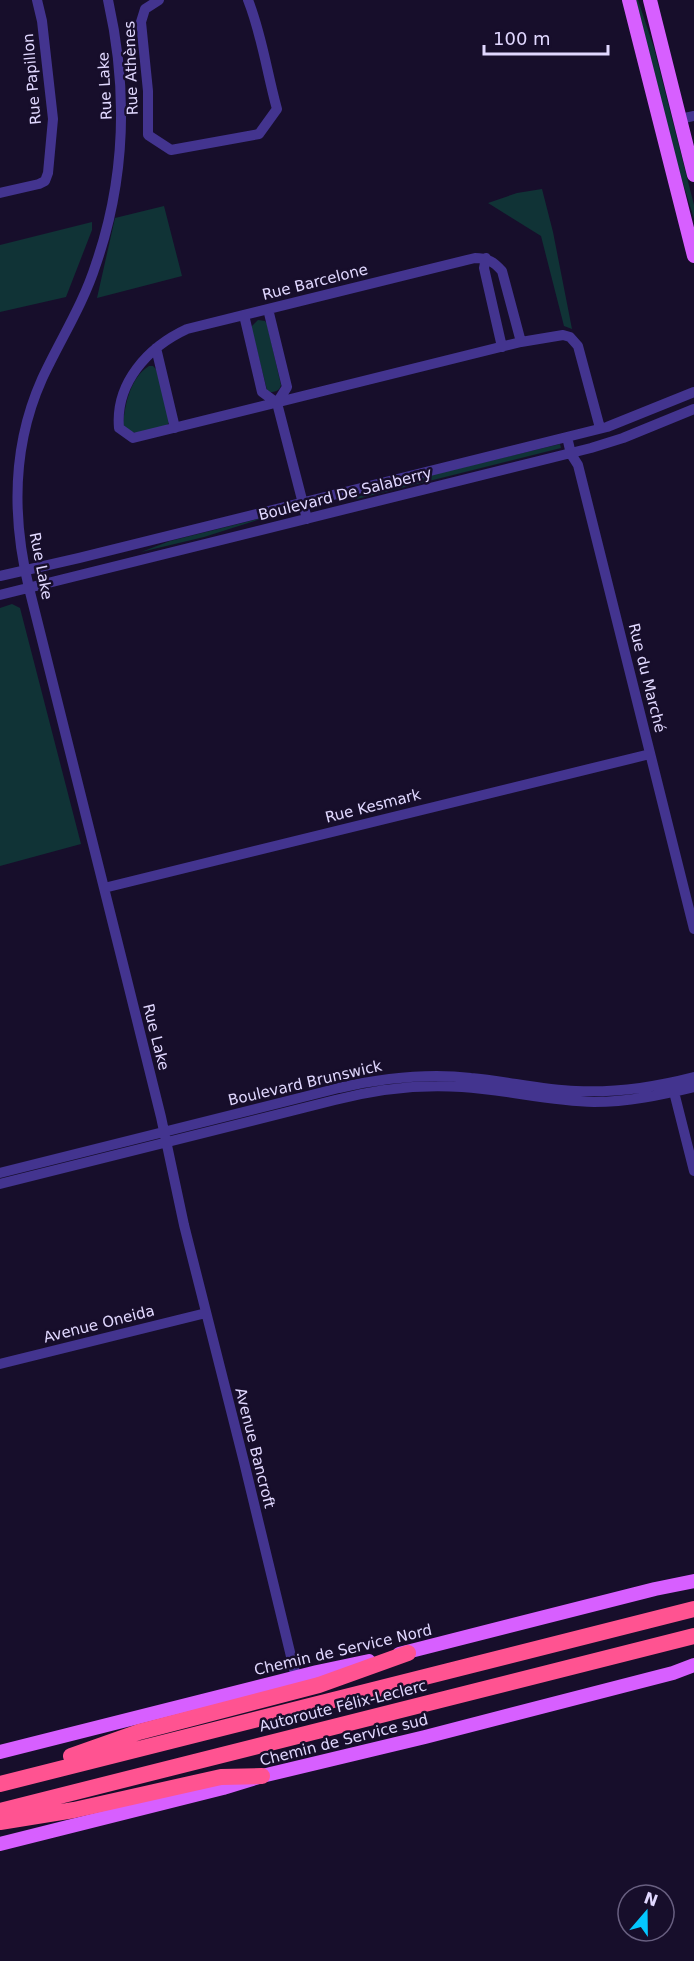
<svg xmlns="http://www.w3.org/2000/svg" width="694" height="1961" viewBox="0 0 694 1961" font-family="'DejaVu Sans',sans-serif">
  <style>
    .green { fill: #103336 }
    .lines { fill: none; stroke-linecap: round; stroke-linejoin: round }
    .minor { stroke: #43348f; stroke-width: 10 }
    .major { stroke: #d75fff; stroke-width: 14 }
    .highway { stroke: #ff5391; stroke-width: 16 }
    .labels { text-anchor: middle; stroke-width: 5; stroke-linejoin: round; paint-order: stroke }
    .street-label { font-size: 15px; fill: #e1d8ff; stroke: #170e2b }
  </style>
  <rect width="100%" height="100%" fill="#170e2b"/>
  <path class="green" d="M636,0H638L654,48L694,205V219L678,167Z
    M542,189L553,232L572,329L564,326L541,236L488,203L517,193Z
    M164,206L182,276L97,298L115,218Z
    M92,222V230L66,297L0,312V245Z
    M258,320L265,321L267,324L281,385C279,391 276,392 270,392L267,390L252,331V326Z
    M149,366H153L156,369L170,420L168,424L165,426L136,433L131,432L123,425C125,404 130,378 149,366Z
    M560,444L561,448L357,499V497L419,478Z
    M270,516L204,537L141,552L170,541Z
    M12,604L20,608L81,844L0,866V608Z"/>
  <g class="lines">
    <path class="minor" d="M108,0C128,89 126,177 96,264C83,305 60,340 42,379C12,446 12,518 29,588L125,972L161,1117L184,1225L244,1462L296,1677
      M159,0L145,9L141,22L148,91V135L171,150L259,134L277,109C267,73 262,35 248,0
      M680,119L694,116
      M0,193L39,184L45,181L48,173L53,119L42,21L37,0
      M486,258L484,268L502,347
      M268,309L287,387L277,403
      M244,315L262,392L277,403L307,519
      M521,342L502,271C494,262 488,258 475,258L187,329C148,347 115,383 119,428L133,438L521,342L563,335L570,337L578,346L600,428
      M156,348L175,428
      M567,437L571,454L578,465L694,929
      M0,576L79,558L607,427L694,392
      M0,595L591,448L623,438L694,409
      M104,888L650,754
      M674,1092L694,1171
      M0,1173L339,1088C383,1078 427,1073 471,1078C506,1081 541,1090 576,1091C616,1093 655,1087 694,1077
      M0,1184L335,1100C377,1089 419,1084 462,1087C507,1090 550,1101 594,1102C628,1102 661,1095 694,1087
      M0,1364L206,1313"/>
    <path class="major" d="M629,0L694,256
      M650,0L694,175
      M399,1654L655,1589L694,1581
      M0,1752L317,1672L369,1661
      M0,1844L223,1788L262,1776L425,1737L673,1673L694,1665"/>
    <path class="highway" d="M71,1756L139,1732L319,1685L408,1653
      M0,1784L694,1609
      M0,1811L694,1636
      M0,1822L74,1810L221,1777L262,1776"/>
  </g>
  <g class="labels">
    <g class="street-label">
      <text transform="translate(131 68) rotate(-92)" y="5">Rue Athènes</text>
      <text transform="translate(32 79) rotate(-95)" y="5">Rue Papillon</text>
      <text transform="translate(105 86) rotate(-93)" y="5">Rue Lake</text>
      <text transform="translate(315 282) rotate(-14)" y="5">Rue Barcelone</text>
      <text transform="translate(345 494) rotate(-14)" y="5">Boulevard De Salaberry</text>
      <text transform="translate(41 566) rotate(79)" y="5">Rue Lake</text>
      <text transform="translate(647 678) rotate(76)" y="5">Rue du Marché</text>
      <text transform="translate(373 806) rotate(-14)" y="5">Rue Kesmark</text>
      <text transform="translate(156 1037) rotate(76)" y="5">Rue Lake</text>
      <text transform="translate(305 1083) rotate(-13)" y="5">Boulevard Brunswick</text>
      <text transform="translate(99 1324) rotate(-14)" y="5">Avenue Oneida</text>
      <text transform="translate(255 1448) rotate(76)" y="5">Avenue Bancroft</text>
      <text transform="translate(343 1650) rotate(-13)" y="5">Chemin de Service Nord</text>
      <text transform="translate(343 1706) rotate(-14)" y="5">Autoroute Félix-Leclerc</text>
      <text transform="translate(344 1740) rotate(-14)" y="5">Chemin de Service sud</text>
    </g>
  </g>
  <g transform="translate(646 1913) rotate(20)"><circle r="28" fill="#170e2b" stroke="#685f80" stroke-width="1.5"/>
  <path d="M0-4.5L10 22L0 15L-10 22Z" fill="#04c7ff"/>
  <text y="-9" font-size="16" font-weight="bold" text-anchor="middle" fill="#e1d8ff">N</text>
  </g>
  <path d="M484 45v9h124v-9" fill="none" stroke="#e1d8ff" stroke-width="3"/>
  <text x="493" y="45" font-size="18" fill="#e1d8ff" stroke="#170e2b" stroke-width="4.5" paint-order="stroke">100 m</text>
</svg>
